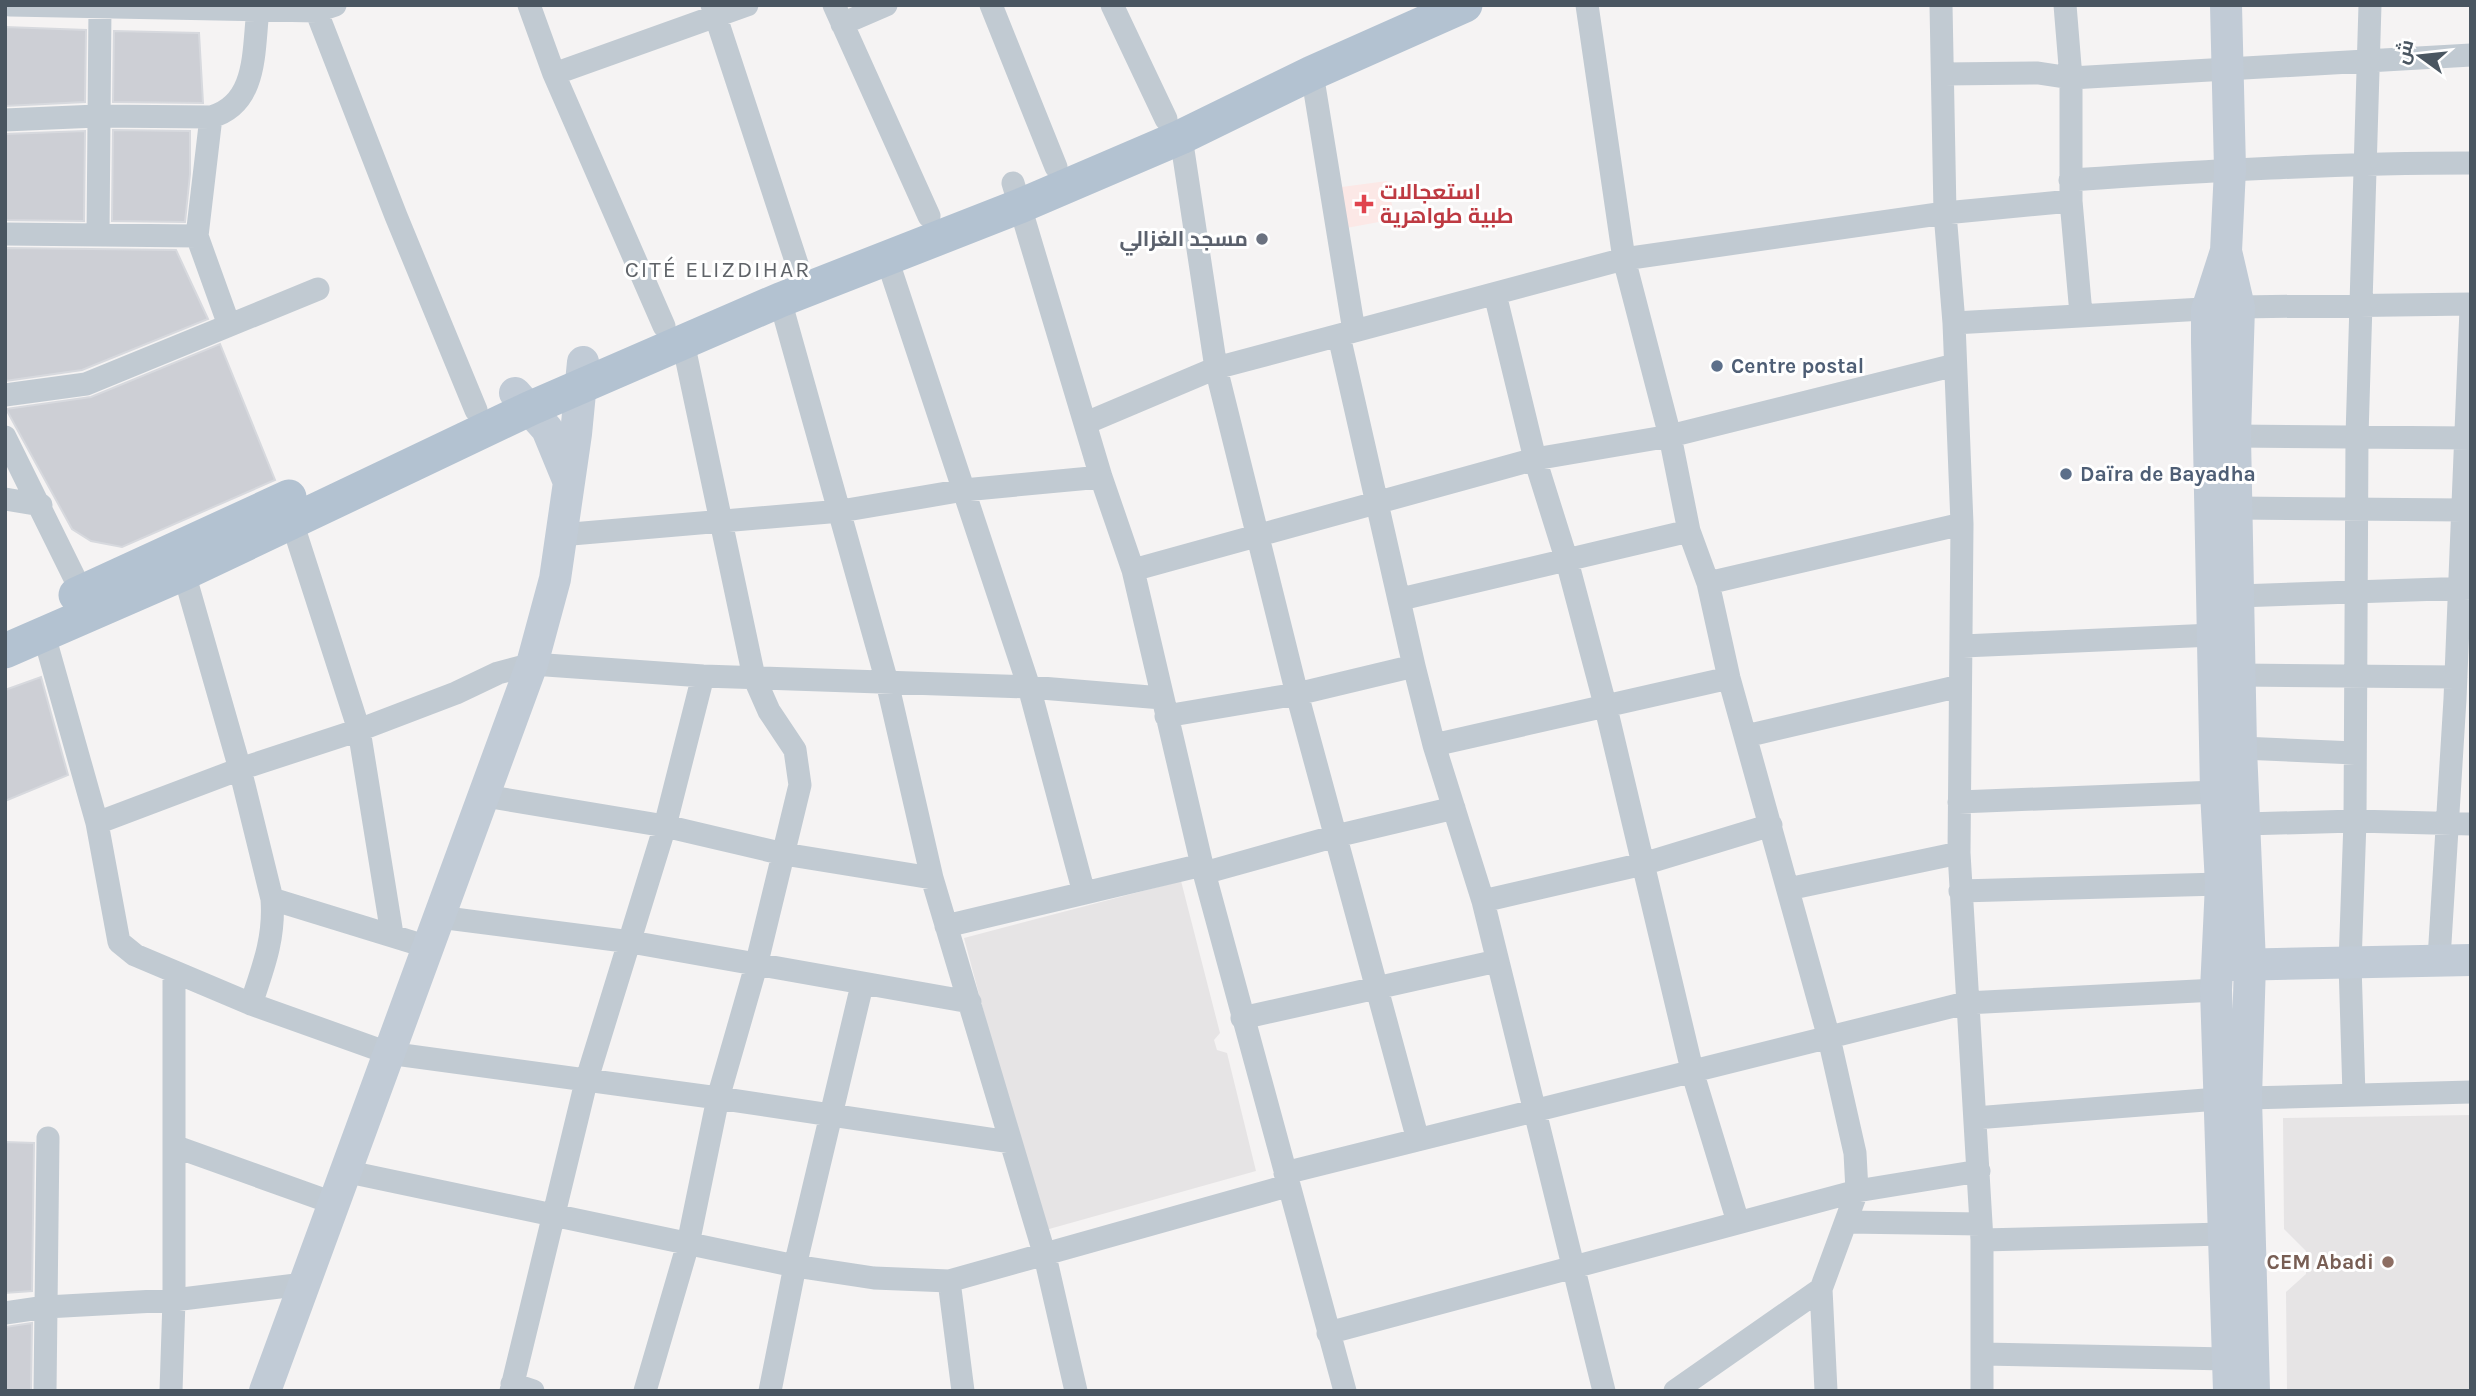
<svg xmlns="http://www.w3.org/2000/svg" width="2476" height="1396" viewBox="0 0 2476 1396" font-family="Karla,Cairo,sans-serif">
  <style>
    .education { fill: #e6e4e5 }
    .medical { fill: #fce8e6 }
    .building { fill: #cdcfd5; stroke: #d7d9de; stroke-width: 2 }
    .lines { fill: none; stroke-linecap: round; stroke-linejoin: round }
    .street { stroke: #c1cad2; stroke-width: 23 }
    .secondary { stroke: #c1cbd6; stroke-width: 32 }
    .primary { stroke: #b3c2d1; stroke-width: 35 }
    .health-dot { fill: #e0444e; stroke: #fff; stroke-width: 2.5 }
    .worship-dot { fill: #6b7280; stroke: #fff; stroke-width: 2.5 }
    .service-dot { fill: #5c6f8a; stroke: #fff; stroke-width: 2.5 }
    .education-dot { fill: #8d6e63; stroke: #fff; stroke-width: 2.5 }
    .labels { text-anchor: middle; stroke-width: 6; stroke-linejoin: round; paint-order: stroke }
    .health-label { font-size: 21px; font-weight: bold; fill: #be3a42; stroke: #fff; text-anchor: start }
    .worship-label { font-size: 21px; font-weight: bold; fill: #5b616d; stroke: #fff; text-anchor: end }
    .service-label { font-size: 21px; font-weight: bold; fill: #4e5e75; stroke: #fff; text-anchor: start }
    .education-label { font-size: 21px; font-weight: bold; fill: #785e54; stroke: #fff; text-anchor: end }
    .neighbourhood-label { font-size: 23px; letter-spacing: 2px; fill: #5f6368; stroke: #fff }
  </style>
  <rect width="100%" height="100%" fill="#f5f3f3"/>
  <path class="education" d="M1181,881L1220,1033L1214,1040L1217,1050L1227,1053L1256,1171L1042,1231L964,938Z
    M2471,1115V1391H2287L2286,1292L2306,1274V1251L2284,1229L2283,1118Z"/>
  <path class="medical" d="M1387,181L1395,219L1341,229L1334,188Z"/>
  <path class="building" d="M5,27L86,30L85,102L5,106Z
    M114,31L199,33L203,103L113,102Z
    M113,130L190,131V174L185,222L112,221Z
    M85,131L84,221L5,220V134Z
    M5,248L176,250L208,319L82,370L5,381Z
    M220,344L275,480L122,547L91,541L72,529L6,409L91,397Z
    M41,677L68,775L5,801V690Z
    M5,1142L34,1143L32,1291L5,1293Z
    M32,1323L31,1391H5V1327Z"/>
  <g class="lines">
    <path class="street" d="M10,5L317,11L335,5
      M314,5L396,216L476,410
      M529,5L554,74L664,326
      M712,5L798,267
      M834,5L929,216
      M991,5L1056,167
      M1112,5L1166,119
      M1587,5L1624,259L1670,436L1689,531L1708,583L1729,678L1829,1038L1855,1153L1857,1191L1821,1289L1826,1391
      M1941,5L1945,213L1954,323L1962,524L1959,853L1982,1240V1391
      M2065,5L2071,78V201L2081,314
      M842,24L886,5
      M1312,73L1354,331
      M554,74L747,5
      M1944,74L2038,73L2071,78L2471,55
      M5,120L97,116L211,117C258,104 253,50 258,10
      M1181,137L1216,368L1297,694L1418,1140
      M2070,180C2204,171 2337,163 2471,163
      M1013,183L1101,477L1133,570L1202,865L1345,1391
      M5,234L197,236L211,117
      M98,235L100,7
      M197,236L229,325
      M886,256L1029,687L1084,893
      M1495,294L1535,459L1567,561L1606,708L1693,1074L1738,1222
      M780,300L887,682L932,878L1045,1256L1076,1391
      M1954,323L2239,307L2471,304
      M1339,336L1414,666L1434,745L1483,901L1604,1391
      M5,395L86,384L318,289
      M1086,423L1216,368L1624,259L1945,213L2071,201
      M2235,436L2471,438
      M5,437L88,605
      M5,499L41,505
      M2237,508L2463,510
      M292,522L359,730L392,934
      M560,535L841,511L964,490L1101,477
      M1133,570L1535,459L1670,436L1955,365
      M184,573L240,769L272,899C275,938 263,968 251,1004
      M1708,583L1962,524
      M2238,596L2471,588
      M1401,599L1689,531
      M44,635L97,823L119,942L135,955L251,1004L388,1053L718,1098L1010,1142
      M1963,646L2213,635
      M2240,675L2456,677
      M1166,716L1297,694L1414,666
      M1746,736L1960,686
      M1434,745L1729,678
      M2241,748L2355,753
      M485,796L665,826L784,854L932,878
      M1959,802L2216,792
      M97,823L240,769L359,730L456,693L498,673L532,664L703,676L1029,687L1162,698
      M2245,824L2355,821L2471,824
      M1204,873L1336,836L1454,808
      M1788,889L1959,853
      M1960,891L2221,884
      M272,899L428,947
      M1483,901L1643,864L1771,825
      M439,917L631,942L970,1002
      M946,926L1202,865
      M2439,959L2455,699L2471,309
      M1242,1018L1497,961
      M2354,1095L2350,964L2355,821L2357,436L2370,5
      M2246,1098L2471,1092
      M1975,1118L2218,1099
      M174,1146L333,1203
      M344,1171L795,1266L874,1278L949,1281L1287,1186
      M1285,1173L1966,1003L2216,990
      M1847,1222L1981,1224
      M1982,1240L2224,1234
      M949,1281L963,1391
      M5,1313L46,1307L174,1300L304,1284
      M1328,1333L1857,1191L1979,1171
      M1983,1354L2228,1359
      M512,1384L533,1391
      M45,1391L48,1138
      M171,1391L174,1300V972
      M511,1391L586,1082L665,826L703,676
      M645,1391L688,1244L718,1098L756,966L800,785L795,750L769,711L754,677L683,342
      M770,1391L795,1266L862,985
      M1675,1391L1821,1289"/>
    <path class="secondary" d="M2226,5L2230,169L2226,251L2207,310V342L2216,792L2221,884L2216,990L2229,1391
      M2226,251L2239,307L2235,436L2241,748L2250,963L2246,1098L2254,1391
      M515,393L547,429L568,480
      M2231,965L2471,960
      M265,1391L532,664L555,579L576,434L583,362"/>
    <path class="primary" d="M76,595L289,497
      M5,651L184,573L531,408L780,300L1020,206L1181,137L1312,73L1465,5"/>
  </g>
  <path class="health-dot" d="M1360.5 193.5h7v7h7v7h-7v7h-7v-7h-7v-7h7z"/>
  <circle class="worship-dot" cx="1262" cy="239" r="7"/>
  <g class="service-dot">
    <circle cx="1717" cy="366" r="7"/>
    <circle cx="2066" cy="474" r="7"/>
  </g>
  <circle class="education-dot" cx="2388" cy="1262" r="7"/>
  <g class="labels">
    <g class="health-label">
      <text x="1380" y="199">استعجالات<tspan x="1380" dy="24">طبية طواهرية</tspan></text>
    </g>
    <g class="worship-label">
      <text x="1248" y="246">مسجد الغزالي</text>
    </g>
    <g class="service-label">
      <text x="1731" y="373">Centre postal</text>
      <text x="2080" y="481">Daïra de Bayadha</text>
    </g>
    <g class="education-label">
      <text x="2374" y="1269">CEM Abadi</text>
    </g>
    <g class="neighbourhood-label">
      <text x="718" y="277">CITÉ ELIZDIHAR</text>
    </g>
  </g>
  <rect width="2476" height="1396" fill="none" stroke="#4a5661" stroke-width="14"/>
  <g transform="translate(2420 56) rotate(285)" stroke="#ffffff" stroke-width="5" paint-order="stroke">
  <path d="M0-5L12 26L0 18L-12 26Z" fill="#4a5661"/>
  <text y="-10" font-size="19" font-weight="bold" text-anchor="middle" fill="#4a5661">ش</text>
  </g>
</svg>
